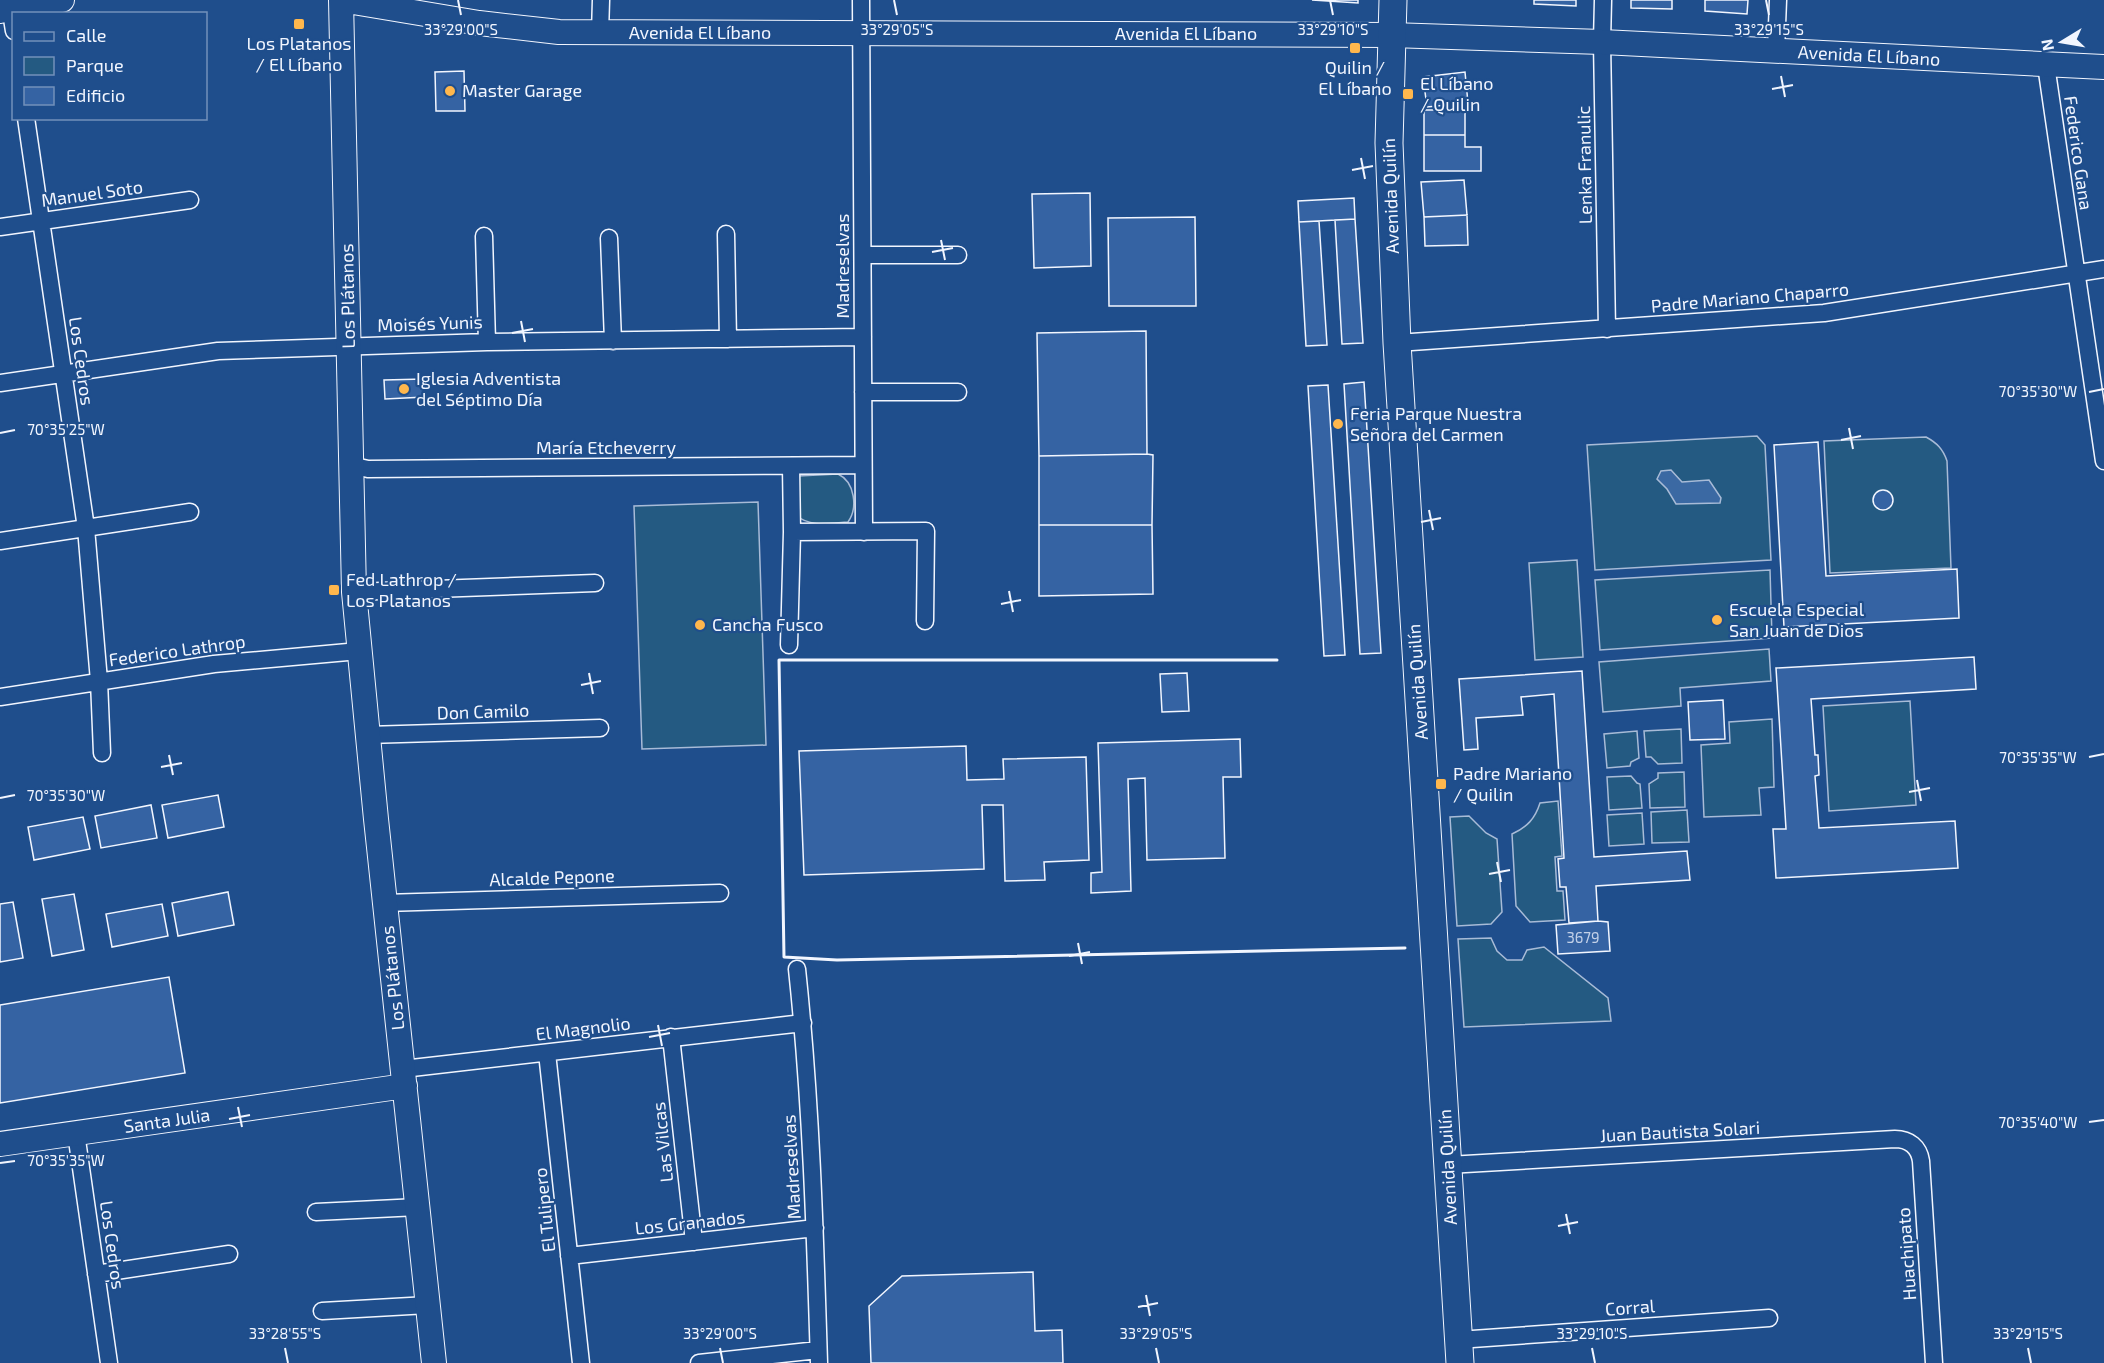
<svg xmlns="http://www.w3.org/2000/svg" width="2104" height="1363" viewBox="0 0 2104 1363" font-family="'Exo 2',sans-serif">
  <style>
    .green { fill: #245a82; stroke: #a8bbd7; stroke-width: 1.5 }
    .water { fill: #3b69a3; stroke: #a8bbd7; stroke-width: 1.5 }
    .building { fill: #3563a3; stroke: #f2f6ff; stroke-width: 1.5 }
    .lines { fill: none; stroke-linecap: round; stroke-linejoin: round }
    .street-casing { stroke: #f2f6ff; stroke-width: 19 }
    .secondary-casing { stroke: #f2f6ff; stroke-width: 26 }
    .primary-casing { stroke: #f2f6ff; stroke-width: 29 }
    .street { stroke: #1f4e8c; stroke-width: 16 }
    .secondary { stroke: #1f4e8c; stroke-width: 24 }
    .primary { stroke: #1f4e8c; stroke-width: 27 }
    .wall { stroke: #f2f6ff; stroke-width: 3 }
    .ticks { fill: none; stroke: #f2f6ff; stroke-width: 2 }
    .poi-dot { fill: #ffb74d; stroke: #1f4e8c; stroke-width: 2 }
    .labels { text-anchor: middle; stroke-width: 4.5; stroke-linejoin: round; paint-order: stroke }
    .number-label { font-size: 15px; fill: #c3d1e8 }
    .street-label { font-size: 18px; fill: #f2f6ff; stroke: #1f4e8c }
    .poi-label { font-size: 18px; fill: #f2f6ff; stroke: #1f4e8c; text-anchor: start }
    .ticks-label { font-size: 15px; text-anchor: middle; fill: #f2f6ff; stroke: #1f4e8c; stroke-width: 4.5; stroke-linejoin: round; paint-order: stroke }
  </style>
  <rect width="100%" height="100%" fill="#1f4e8c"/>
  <path class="green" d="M1757,436L1765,445L1771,560L1595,570L1587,445Z
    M1926,437C1937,443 1943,449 1947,461L1951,568L1830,573L1824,441Z
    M838,474C855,482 858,508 848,522C831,523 810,528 796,515L798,476Z
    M758,502L766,745L642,749L634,506Z
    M1577,560L1583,657L1535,660L1529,563Z
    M1770,570L1772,638L1600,650L1595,580Z
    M1769,649L1771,681L1680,688L1681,706L1603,712L1599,662Z
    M1910,701L1916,805L1829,811L1823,706Z
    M1772,719L1774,787L1759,788L1761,815L1704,817L1701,745L1730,743L1729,722Z
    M1681,729L1682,763L1658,764L1651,757H1646L1644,731Z
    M1637,731L1639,758L1631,762L1630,766L1607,768L1604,734Z
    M1684,772L1685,807L1650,808L1649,784L1658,778V773Z
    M1631,776L1637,783L1640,784L1642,808L1609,810L1607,777Z
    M1558,801L1562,856L1555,857L1557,891H1563L1565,920L1530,922L1516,906L1512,834C1527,827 1535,819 1540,803Z
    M1687,810L1689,842L1652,843L1651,812Z
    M1642,813L1644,844L1609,846L1607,815Z
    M1469,816L1486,833L1497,839L1502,912L1491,924L1457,926L1450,817Z
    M1491,938L1497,951L1507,960H1522L1527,950L1544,947L1608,998L1611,1021L1464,1027L1458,939Z"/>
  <path class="water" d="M1671,470L1682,482L1709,480L1721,498L1720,503L1676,504L1667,489L1657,479L1661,471Z"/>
  <path class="building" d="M1312,0H1358V3Z
    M1534,0H1576V6L1534,4Z
    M1631,0H1672V9L1631,8Z
    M1705,0H1748L1747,14L1705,11Z
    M464,71L465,111H436L435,72Z
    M1465,72L1468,103L1427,107L1423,77Z
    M1424,110H1465V135H1424Z
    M1424,135H1465V147H1481V171H1424Z
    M1464,180L1467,215L1424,217L1421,182Z
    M1090,193L1091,266L1034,268L1032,194Z
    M1354,198L1355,219L1299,222L1298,201Z
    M1467,215L1468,245L1425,246L1424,217Z
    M1195,217L1196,306H1109L1108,218Z
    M1355,219L1363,343L1342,344L1335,220Z
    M1319,221L1327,345L1306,346L1299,222Z
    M1146,331L1147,454L1039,456L1037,333Z
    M424,379L425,397L385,399L384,380Z
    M1364,382L1381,653L1360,654L1344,384Z
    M1328,385L1345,655L1324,656L1308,386Z
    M1818,442L1826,576L1957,569L1959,618L1784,627L1774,445Z
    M1147,454L1153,455L1152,525H1039V456Z
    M1873 500a10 10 0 1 1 20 0a10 10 0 1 1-20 0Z
    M1039,525H1152L1153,594L1039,596Z
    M1974,657L1976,689L1811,699L1815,755H1818L1819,775L1815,776L1819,828L1955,821L1958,868L1776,878L1773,829H1786L1776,668Z
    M1582,671L1594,857L1687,851L1690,880L1596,886L1598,921L1569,923L1566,887H1560L1558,859L1564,858L1554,694L1521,697L1523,715L1476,718L1478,749L1464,750L1459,679Z
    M1187,673L1189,711L1162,712L1160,674Z
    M1723,700L1725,739L1690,740L1688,702Z
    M1240,739L1241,777H1223L1225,858L1147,860L1145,778L1128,779L1131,891L1091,893V873L1102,872L1098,743Z
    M966,746L967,780L1004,779L1003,759L1086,757L1089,860L1044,862L1045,880L1005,881L1003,805H982L984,869L804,875L799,751Z
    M218,795L224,827L168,838L162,805Z
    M151,805L157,838L101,848L95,816Z
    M83,817L90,849L34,860L28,827Z
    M228,892L234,925L178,936L172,903Z
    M74,894L84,950L52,956L42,899Z
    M13,902L23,958L0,962V904Z
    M162,904L168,936L112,947L106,914Z
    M1598,921L1608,922L1610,951L1558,954L1556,925Z
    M169,977L185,1073L0,1103V1005Z
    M1033,1272L1035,1331L1062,1330L1063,1363H871L869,1306L902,1276Z"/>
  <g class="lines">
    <defs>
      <path id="street" d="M9,0L14,31
        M861,0L864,532
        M1603,0L1602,42L1607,329
        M600,33L601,0
        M1776,51L1778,0
        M2046,65L2104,461
        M26,118L86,528L99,681L102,753
        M0,227L190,200
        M726,234L728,339
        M484,236L487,342
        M609,238L613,341
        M863,255H958
        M1397,343L1824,313L2104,269
        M0,383L218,351L487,342L863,337
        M863,392H958
        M350,465L368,469L863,465
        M792,532L926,531L925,621
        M0,541L190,512
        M354,592L595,583
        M789,645L792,532L791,466
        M0,697L214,664L359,651
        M367,735L600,728
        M384,903L720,893
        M797,969C811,1100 815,1231 819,1363
        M671,1037L694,1242
        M547,1053L581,1363
        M403,1069L803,1023
        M76,1133L109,1363
        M1448,1165L1895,1139C1909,1139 1919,1147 1921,1161L1934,1363
        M316,1212L418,1207
        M569,1256L815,1228
        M96,1274L229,1254
        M322,1311L428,1305
        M1458,1340L1769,1318
        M699,1363L818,1350"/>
      <path id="secondary" d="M341,0L479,23L559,32L1391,35L1602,42L2104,67
        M341,0L354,592L376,819L434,1363
        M0,11L62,0
        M0,1144L405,1086"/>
      <path id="primary" d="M1393,0L1389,143L1397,343L1460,1363"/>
    </defs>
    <use href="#street" class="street-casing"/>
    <use href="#secondary" class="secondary-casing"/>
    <use href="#primary" class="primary-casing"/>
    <use href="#street" class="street"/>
    <use href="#secondary" class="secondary"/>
    <use href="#primary" class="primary"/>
    <path class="wall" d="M1277,660H779L784,957L837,960L1405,948"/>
  </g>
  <path class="ticks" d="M458,0L461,15M894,0L897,15M1330,0L1333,15M1766,0L1769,15M1781,76L1785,97M1772,89L1793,85M1361,158L1365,179M1352,170L1373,166M941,240L945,260M932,252L953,248M521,321L525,342M512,333L533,329M2089,392L2104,389M1849,428L1853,449M0,433L15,430M1841,440L1861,436M1429,510L1433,530M1421,522L1441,518M1009,591L1013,612M1001,604L1021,600M589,673L593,694M581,685L601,681M169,755L173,775M2089,757L2104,754M161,767L182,763M1917,780L1921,801M1909,792L1930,788M0,798L15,795M1497,862L1501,882M1489,874L1510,870M1078,943L1082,964M1069,956L1090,952M658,1025L662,1046M649,1037L670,1033M238,1107L242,1127M229,1119L250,1115M2089,1122L2104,1120M0,1163L15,1161M1566,1214L1570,1234M1558,1226L1578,1222M1146,1295L1150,1316M1138,1307L1158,1303M285,1348L288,1363M720,1348L723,1363M1156,1348L1159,1363M1592,1348L1595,1363M2028,1348L2031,1363"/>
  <g class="poi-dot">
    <rect x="293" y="18" width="12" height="12" rx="3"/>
    <rect x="1349" y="42" width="12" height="12" rx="3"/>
    <circle cx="450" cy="91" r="6"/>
    <rect x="1402" y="88" width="12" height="12" rx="3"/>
    <circle cx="404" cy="389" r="6"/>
    <circle cx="1338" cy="424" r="6"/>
    <rect x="328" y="584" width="12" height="12" rx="3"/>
    <circle cx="1717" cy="620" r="6"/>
    <circle cx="700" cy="625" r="6"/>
    <rect x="1435" y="778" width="12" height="12" rx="3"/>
  </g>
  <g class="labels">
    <g class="number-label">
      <text x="1583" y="943">3679</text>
    </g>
    <g class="street-label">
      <text x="700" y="39">Avenida El Líbano</text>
      <text x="1186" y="40">Avenida El Líbano</text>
      <text transform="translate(1869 56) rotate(3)" y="6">Avenida El Líbano</text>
      <text transform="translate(2078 153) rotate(82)" y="6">Federico Gana</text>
      <text transform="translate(1585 165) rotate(-91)" y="6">Lenka Franulic</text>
      <text transform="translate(92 194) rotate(-8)" y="6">Manuel Soto</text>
      <text transform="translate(1391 196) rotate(-92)" y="6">Avenida Quilín</text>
      <text transform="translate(843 266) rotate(-90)" y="6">Madreselvas</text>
      <text transform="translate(348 296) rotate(-91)" y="6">Los Plátanos</text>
      <text transform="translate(1750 298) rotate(-5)" y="6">Padre Mariano Chaparro</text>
      <text transform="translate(430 324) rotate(-2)" y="6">Moisés Yunis</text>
      <text transform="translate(81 361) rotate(82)" y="6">Los Cedros</text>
      <text x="606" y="454">María Etcheverry</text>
      <text transform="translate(177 651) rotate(-8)" y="6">Federico Lathrop</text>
      <text transform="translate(1418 682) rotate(-94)" y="6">Avenida Quilín</text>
      <text transform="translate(483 712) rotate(-2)" y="6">Don Camilo</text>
      <text transform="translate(552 878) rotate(-2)" y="6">Alcalde Pepone</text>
      <text transform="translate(393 978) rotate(-96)" y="6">Los Plátanos</text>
      <text transform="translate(583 1029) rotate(-7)" y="6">El Magnolio</text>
      <text transform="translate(167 1121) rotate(-8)" y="6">Santa Julia</text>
      <text transform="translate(1680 1132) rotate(-3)" y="6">Juan Bautista Solari</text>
      <text transform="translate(663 1142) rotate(-96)" y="6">Las Vilcas</text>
      <text transform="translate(792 1167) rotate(-93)" y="6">Madreselvas</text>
      <text transform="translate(1448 1167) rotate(-93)" y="6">Avenida Quilín</text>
      <text transform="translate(545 1210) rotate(-96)" y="6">El Tulipero</text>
      <text transform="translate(690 1223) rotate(-6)" y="6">Los Granados</text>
      <text transform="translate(112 1245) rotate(82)" y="6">Los Cedros</text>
      <text transform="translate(1907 1254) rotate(-94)" y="6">Huachipato</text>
      <text transform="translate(1630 1308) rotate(-4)" y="6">Corral</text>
    </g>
    <g class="poi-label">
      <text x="299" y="50" text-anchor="middle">Los Platanos<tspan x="299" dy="21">/ El Líbano</tspan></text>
      <text x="1355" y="74" text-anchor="middle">Quilin /<tspan x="1355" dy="21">El Líbano</tspan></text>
      <text x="1420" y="90">El Líbano<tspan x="1420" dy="21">/ Quilin</tspan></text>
      <text x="462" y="97">Master Garage</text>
      <text x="416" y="385">Iglesia Adventista<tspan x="416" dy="21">del Séptimo Día</tspan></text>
      <text x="1350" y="420">Feria Parque Nuestra<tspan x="1350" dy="21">Señora del Carmen</tspan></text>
      <text x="346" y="586">Fed Lathrop /<tspan x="346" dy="21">Los Platanos</tspan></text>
      <text x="1729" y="616">Escuela Especial<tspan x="1729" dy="21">San Juan de Dios</tspan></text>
      <text x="712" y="631">Cancha Fusco</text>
      <text x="1453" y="780">Padre Mariano<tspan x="1453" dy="21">/ Quilin</tspan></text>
    </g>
  </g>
  <g class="ticks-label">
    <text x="461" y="35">33°29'00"S</text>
    <text x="897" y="35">33°29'05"S</text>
    <text x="1333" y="35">33°29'10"S</text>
    <text x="1769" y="35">33°29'15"S</text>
    <text x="2038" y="397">70°35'30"W</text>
    <text x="66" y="435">70°35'25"W</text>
    <text x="2038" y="763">70°35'35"W</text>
    <text x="66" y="801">70°35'30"W</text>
    <text x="2038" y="1128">70°35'40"W</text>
    <text x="66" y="1166">70°35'35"W</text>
    <text x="285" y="1339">33°28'55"S</text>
    <text x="720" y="1339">33°29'00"S</text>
    <text x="1156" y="1339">33°29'05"S</text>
    <text x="1592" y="1339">33°29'10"S</text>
    <text x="2028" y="1339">33°29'15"S</text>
  </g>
  <rect x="12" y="12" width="195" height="108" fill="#1f4e8c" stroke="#7391ba" stroke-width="1.5"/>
  <rect x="24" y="32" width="30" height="9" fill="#1f4e8c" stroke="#7391ba" stroke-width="1.5"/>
  <text x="66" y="42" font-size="18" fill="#f2f6ff">Calle</text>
  <rect x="24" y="57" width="30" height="18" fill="#245a82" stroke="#7391ba" stroke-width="1.5"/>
  <text x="66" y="72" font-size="18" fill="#f2f6ff">Parque</text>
  <rect x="24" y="87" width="30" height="18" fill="#3563a3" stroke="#7391ba" stroke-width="1.5"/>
  <text x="66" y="102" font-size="18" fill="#f2f6ff">Edificio</text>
  <g transform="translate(2062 42) rotate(259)" stroke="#1f4e8c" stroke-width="4.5" paint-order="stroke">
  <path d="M0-4.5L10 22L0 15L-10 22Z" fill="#f2f6ff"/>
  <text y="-9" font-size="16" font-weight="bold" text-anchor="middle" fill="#f2f6ff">N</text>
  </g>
</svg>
